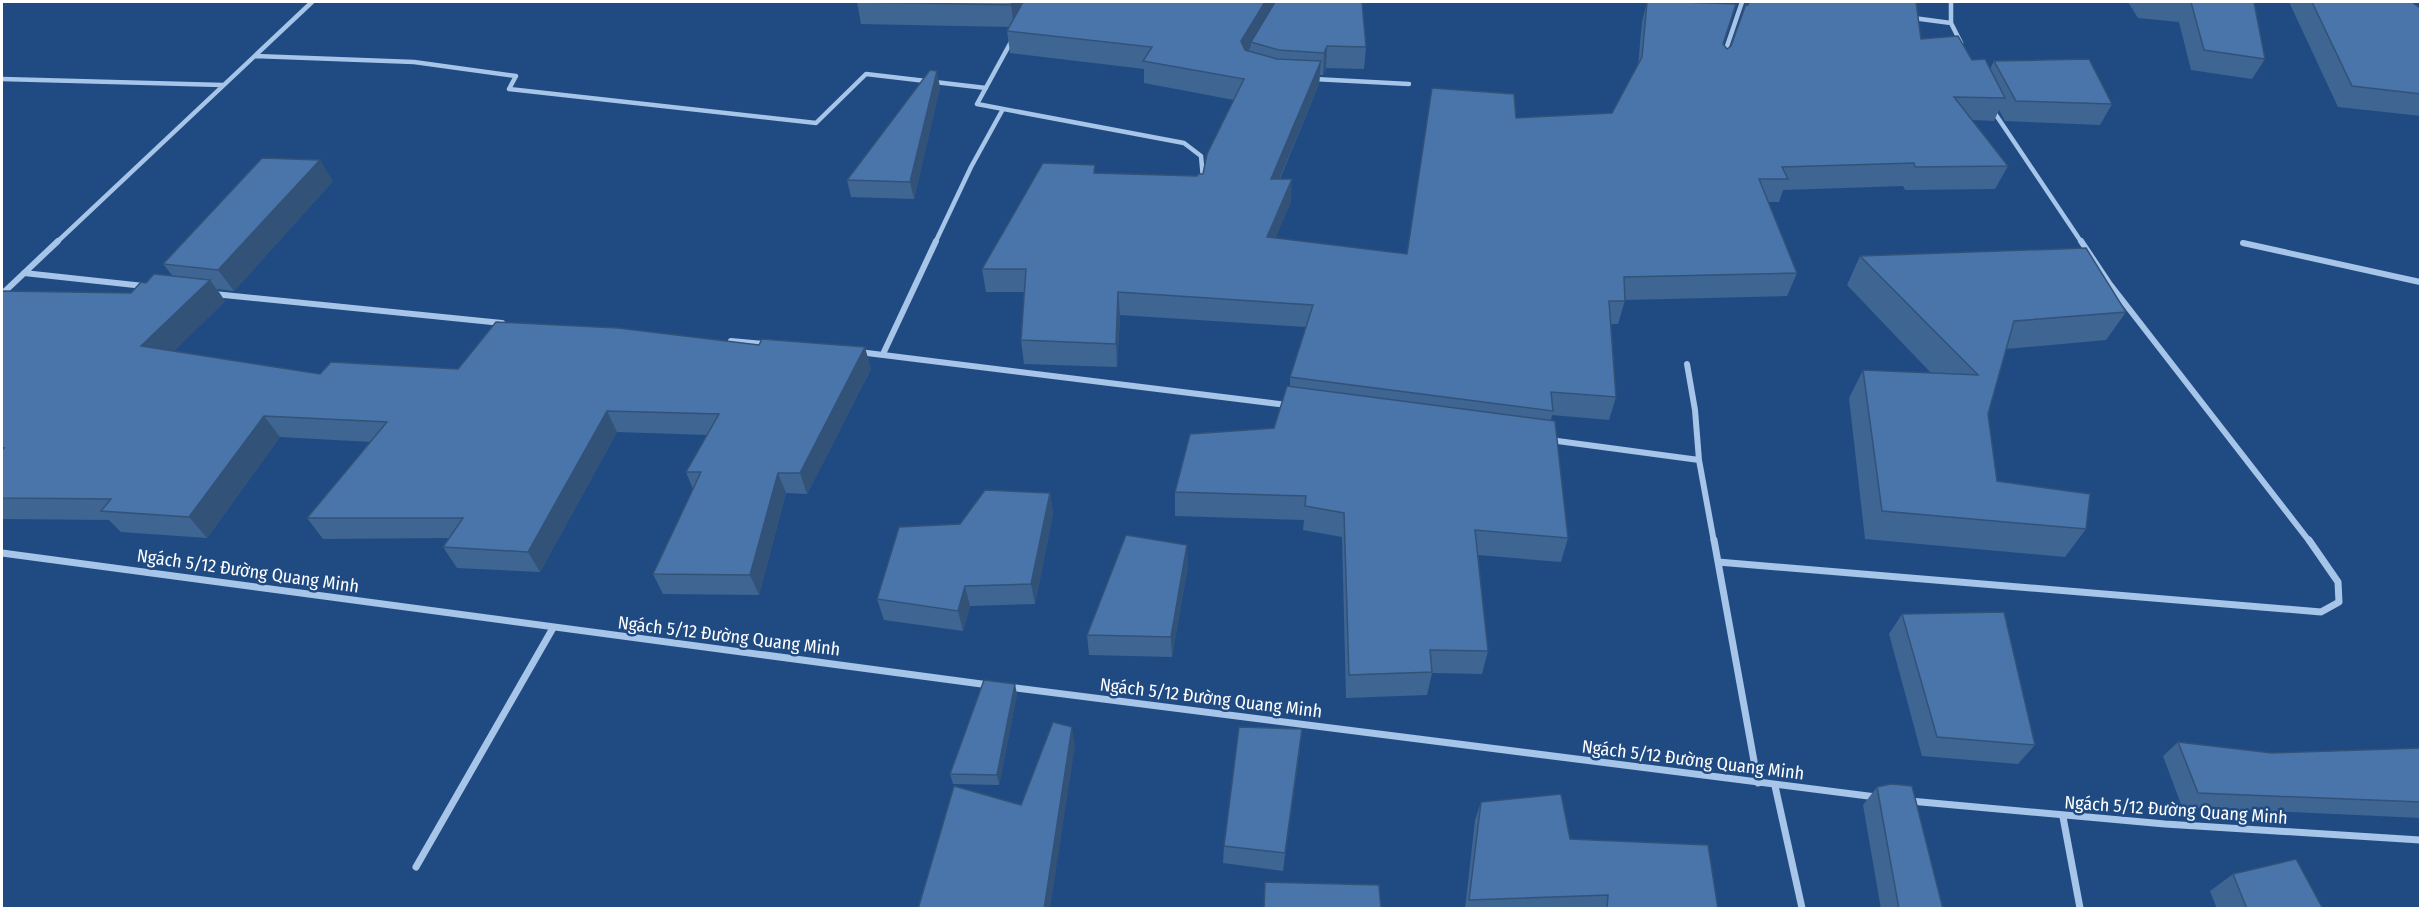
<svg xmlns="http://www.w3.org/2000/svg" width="2422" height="910" viewBox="0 0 2422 910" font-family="'Fira Sans Condensed',sans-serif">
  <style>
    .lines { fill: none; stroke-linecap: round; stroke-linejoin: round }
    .minor-far2 { stroke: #a6c5e8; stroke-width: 4.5 }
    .minor-far1 { stroke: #a6c5e8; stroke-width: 6 }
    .minor { stroke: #a6c5e8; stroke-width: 7 }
    .wall { fill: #3f6593 }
    .shaded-wall { fill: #335278 }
    .building { fill: #4975ab; stroke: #335278; stroke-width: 1.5 }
    .labels { text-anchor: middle; stroke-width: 5; stroke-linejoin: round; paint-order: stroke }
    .street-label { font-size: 18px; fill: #fff; stroke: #204b82 }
  </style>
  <rect width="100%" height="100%" fill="#204b82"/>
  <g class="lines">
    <path class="minor-far2" d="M1951,2V23L1961,43
      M1913,18L1951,23
      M1012,40L977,104L1184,143L1201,156L1203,178
      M1724,55L1742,2
      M255,56L414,62L516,76L509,89L816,123L866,74L986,88
      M2,79L223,85
      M1314,79L1409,84
      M1994,112L2082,243
      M56,243L312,2
      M935,243L971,167L1003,109"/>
    <path class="minor-far1" d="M2081,241L2109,283L2310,542
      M2243,243L2420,282
      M24,273L144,286
      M2,294L58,241
      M214,294L502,323
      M731,341L765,344
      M859,352L1287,405
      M883,354L936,241
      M1550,440L1699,460L1695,410L1687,364
      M1699,460L1714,542"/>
    <path class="minor" d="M1714,540L1758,783
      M2,553L989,685
      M1718,562L2321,612L2339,602L2338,582L2309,540
      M1008,687L1876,797
      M1775,786L1802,908
      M1910,801L2165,824L2420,840
      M2063,817L2080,908
      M416,867L553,628"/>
  </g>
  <path class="wall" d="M857,2H1362L1366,47L1364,69L1326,68L1323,75H1320L1319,84L1280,179L1291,202L1275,238L1407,254L1516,118L1612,113L1638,66L1642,22L1647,2L1723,44L1727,49L1921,39L1972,60L1990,69L1994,61L2112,104L2100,125L2005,121L1999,110L1994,121L1972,120L2008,166L1995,189L1905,190L1903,186L1783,190L1779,202H1768L1797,273L1787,296L1625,300L1618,324H1611L1616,397L1609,420L1552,415L1551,420L1568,538L1561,562L1478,555L1488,651L1482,674L1432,673L1427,695L1346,698L1342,537L1303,530L1304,520L1175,516V492L1274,428L1290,386V377L1306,327L1120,315L1117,367L1024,364L1021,340L1024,292H986L982,269L1096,173L1197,176L1203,174L1234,100L1144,83V69L1010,53L1007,31L1009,27L861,24Z
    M2128,2H2254L2265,59L2252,79L2191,70L2179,22L2138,18Z
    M2289,2H2412L2421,9V116L2338,107Z
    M940,87L914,199L851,197L847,180Z
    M333,181L234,291L217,289L225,301L174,351L320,374L458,369H871L807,494L786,493L759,595L663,594L653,574L693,489L686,472L707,435L617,432L540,572L457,568L443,547L449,538L323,539L307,518L371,442L280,437L207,538L121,532L109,520L2,519V291L131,293L146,283L172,275L163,264Z
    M1860,256L2126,312L2106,340L2006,349L1988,414L1997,481L2086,529L2065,557L1865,539L1849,398L1863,370L1931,373L1847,285Z
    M1050,493L1053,514L1035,604L970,606L963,631L884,620L877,599L960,524Z
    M1188,565L1172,657L1089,655L1087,635Z
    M1902,614L2035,745L2018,764L1922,756L1889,634Z
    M1017,694L999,785L953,784L950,774Z
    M2178,742L2272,753L2421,748V818L2182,807L2163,756Z
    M1300,748L1283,871L1223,863L1224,846Z
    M1877,787L1943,909H1881L1863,805Z
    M1481,802L1570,839L1718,909H1465L1475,820Z
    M2233,874L2323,909H2217L2210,891Z"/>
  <path class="shaded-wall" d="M1013,2H1021L1022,12L1014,27L1011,5Z
    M1265,2H1277L1251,42V46L1241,63V41Z
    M1327,46L1326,68L1323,75L1324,53Z
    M1321,61L1319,84L1270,201L1271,179Z
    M937,71L940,87L914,199L910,182Z
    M320,160L333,181L234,291L218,270Z
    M1292,179L1291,202L1266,260L1267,237Z
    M210,280L225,301L158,367L141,346Z
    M1118,292L1120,315L1117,367L1116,344Z
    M865,347L871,369L807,494L800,473Z
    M607,411L617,432L540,572L528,552Z
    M264,416L280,437L207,538L189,517Z
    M778,473L786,493L759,595L750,575Z
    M1050,493L1053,514L1035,604L1031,584Z
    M1187,545L1188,565L1172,657L1171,637Z
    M965,586L970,606L963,631L958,611Z
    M1015,684L1017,694L999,785L997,775Z
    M1072,727L1075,746L1050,909H1044Z
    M1302,729L1300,748L1283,871L1285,853Z"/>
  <path class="building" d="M857,2H1013L1011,5Z
    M1023,2H1265L1241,41L1245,50L1277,59L1321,61L1271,179H1292L1267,237L1407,254L1432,88L1514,94L1516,118L1612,113L1642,57L1647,2H1683L1736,4L1723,44L1727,49L1731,46L1746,4L1748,5L1749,2H1916L1921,39L1958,36L1972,60L1985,59L2005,98L1954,97L2008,166L1915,167L1914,163L1782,167L1788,179H1759L1797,273L1624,277L1625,301H1609L1616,397L1551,392L1553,411L1290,377L1313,305L1118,292L1116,344L1021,340L1026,269H982L1043,163L1095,165L1094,173L1197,176L1198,174H1203L1207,154L1244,79L1143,61L1152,47L1007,31Z
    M1275,2H1362L1366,47L1327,46L1324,53L1279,50L1251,42Z
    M2190,2H2254L2265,59L2204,50L2191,2Z
    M2312,2H2412L2421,9V94L2352,86Z
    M2089,59L2112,104L2016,101L1994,61Z
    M930,70L937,71L910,182L847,180Z
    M262,158L320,160L218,270L163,264Z
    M2086,248L2126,312L2014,321L1988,414L1997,481L2090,494L2086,529L1882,511L1863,370L1978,375L1860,256Z
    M154,274L210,280L141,346L320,374L331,362L458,369L496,322L618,328L759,345L762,339L865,347L800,473H778L750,575L653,574L701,472H686L719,414L607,411L528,552L443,547L463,518H307L387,422L264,416L189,517L101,511L111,499L2,498V450L4,448H2V291L131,293L141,282L146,283Z
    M1287,386L1555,421L1568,538L1475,530L1488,651L1430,650L1432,672L1349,675L1344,513L1305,506L1306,496L1175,492L1190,434L1274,428Z
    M985,490L1050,493L1031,584L965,586L958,611L877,599L899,527L960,524Z
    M1126,535L1187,545L1171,637L1087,635Z
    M2004,612L2035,745L1937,737L1902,614Z
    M984,680L1015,684L997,775L950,774Z
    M1053,722L1072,727L1044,909H918L954,786L1021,805Z
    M1239,727L1302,729L1285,853L1224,846Z
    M2178,742L2272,753L2421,748V802L2198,793Z
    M1891,784L1912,786L1943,909H1899L1877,787Z
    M1561,794L1570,839L1708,845L1718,909H1607L1608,895L1469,900L1481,802Z
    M2296,859L2323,909H2247L2233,874Z
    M1265,882L1379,885L1381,909H1264Z"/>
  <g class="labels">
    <g class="street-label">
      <text transform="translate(248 571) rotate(8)" y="6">Ngách 5/12 Đường Quang Minh</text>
      <text transform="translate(729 636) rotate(7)" y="6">Ngách 5/12 Đường Quang Minh</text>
      <text transform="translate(1211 698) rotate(7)" y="6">Ngách 5/12 Đường Quang Minh</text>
      <text transform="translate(1693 760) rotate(7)" y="6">Ngách 5/12 Đường Quang Minh</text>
      <text transform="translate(2176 810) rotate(4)" y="6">Ngách 5/12 Đường Quang Minh</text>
    </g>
  </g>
  <rect width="2422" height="910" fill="none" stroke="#ffffff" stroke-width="6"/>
</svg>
